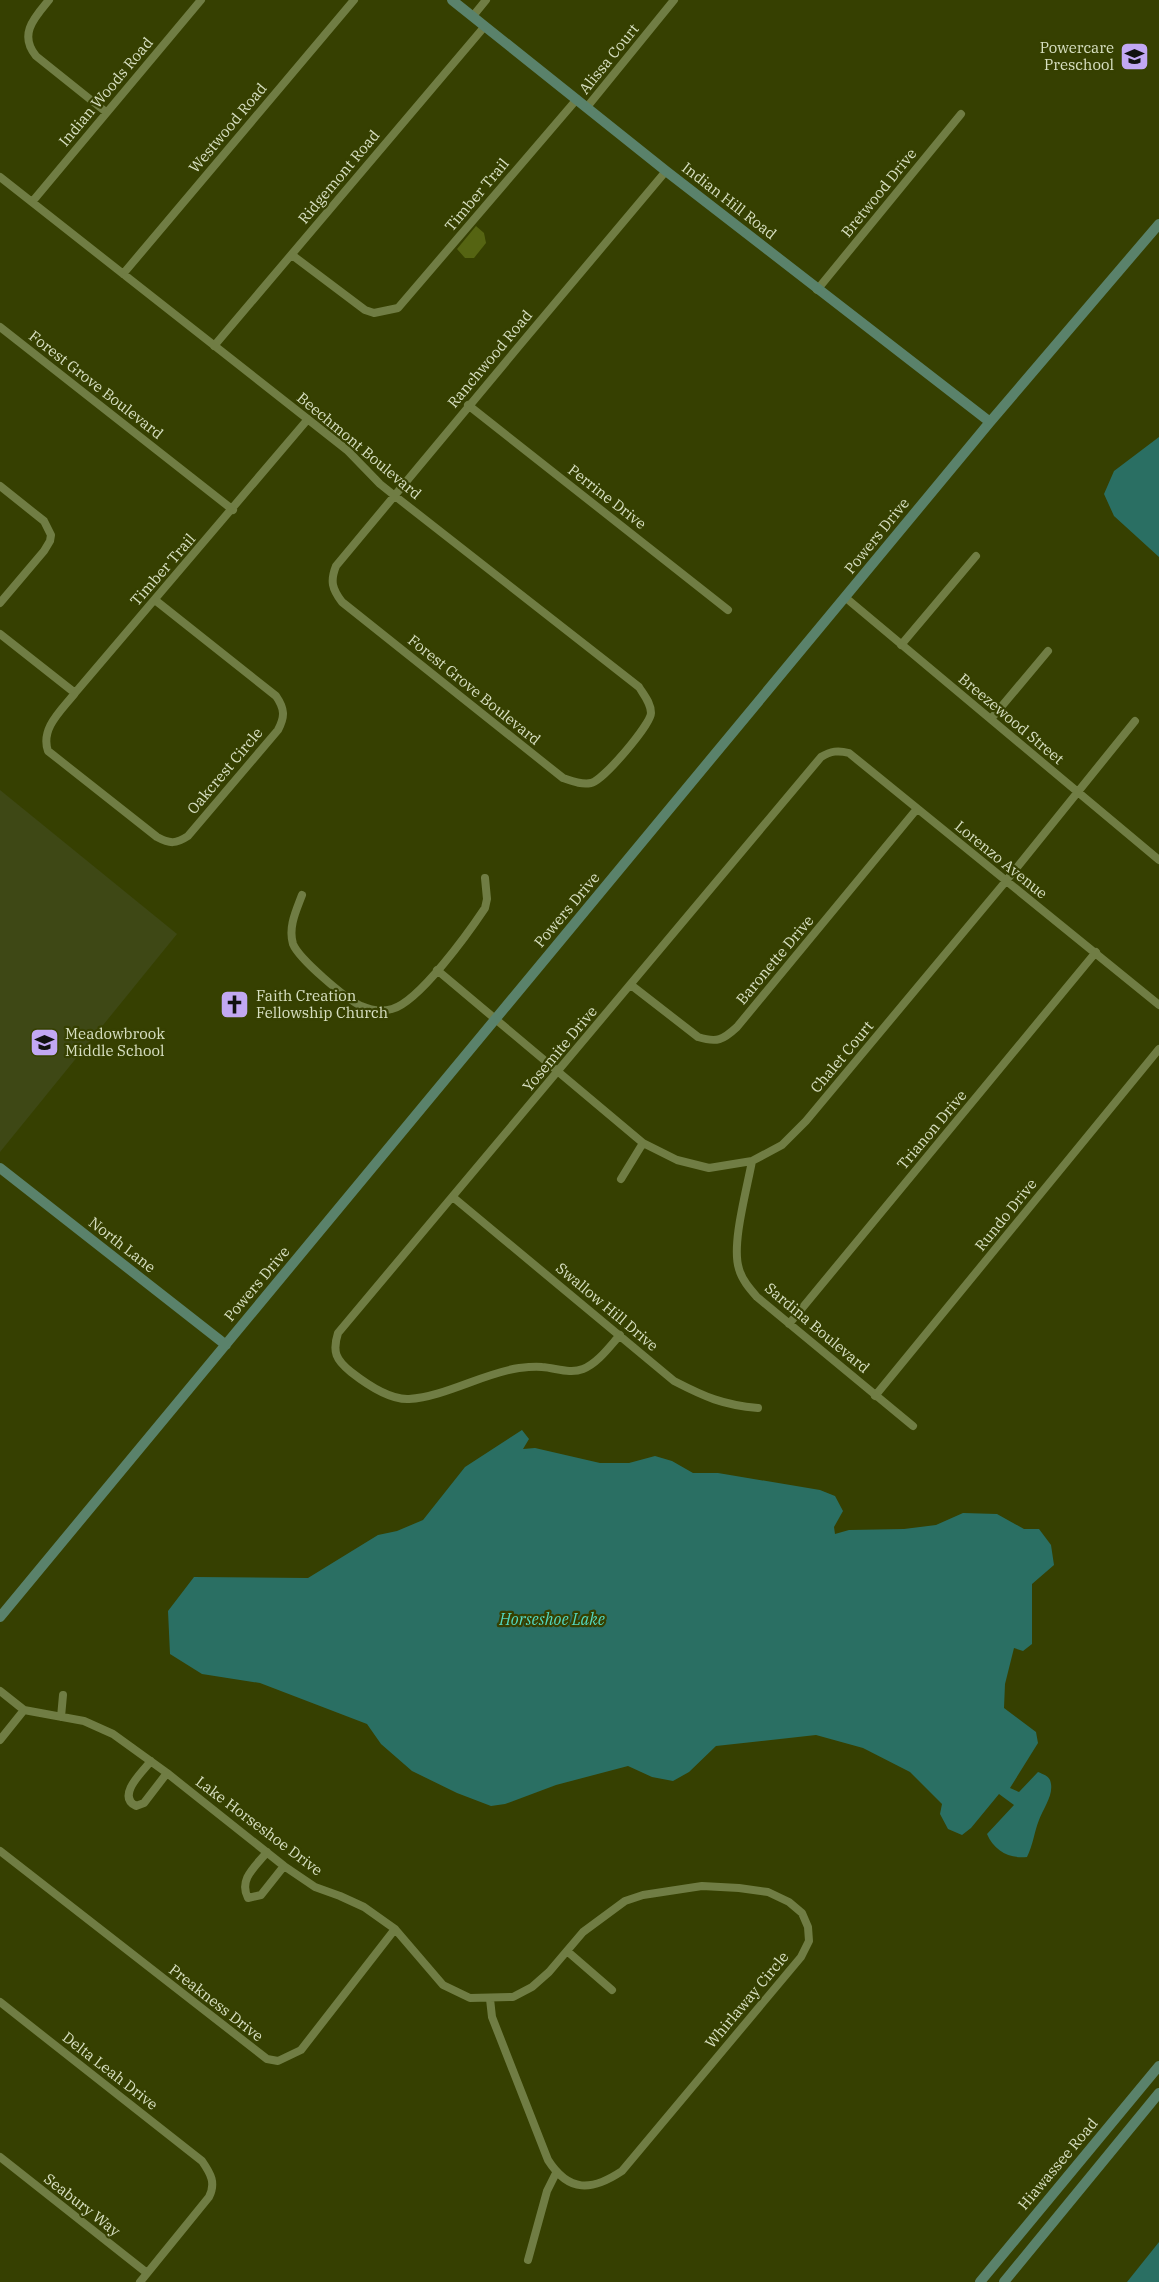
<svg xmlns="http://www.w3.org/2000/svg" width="1159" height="2282" viewBox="0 0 1159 2282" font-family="'IBM Plex Serif',serif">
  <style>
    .built { fill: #3e4815 }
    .green { fill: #556412 }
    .water { fill: #2a6f63 }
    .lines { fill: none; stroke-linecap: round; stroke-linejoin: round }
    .street { stroke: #707d44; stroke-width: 8 }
    .secondary { stroke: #5a826b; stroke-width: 10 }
    .labels { text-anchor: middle; stroke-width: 4.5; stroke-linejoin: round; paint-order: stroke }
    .poi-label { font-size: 15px; fill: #d8e0c2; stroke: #364001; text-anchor: start }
    .street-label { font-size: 15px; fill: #d8e0c2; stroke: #364001 }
    .water-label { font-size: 16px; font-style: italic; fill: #53d7c1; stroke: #364001 }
  </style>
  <rect width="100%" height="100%" fill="#364001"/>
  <path class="built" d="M0,790L177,934L0,1152Z"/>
  <path class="green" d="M476,226L484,233L486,243L474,258H465L457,249Z"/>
  <path class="water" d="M1159,437V557L1114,516L1104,494L1114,471Z
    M522,1430L529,1439L523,1449L535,1448L600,1463H629L655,1456L672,1461L693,1473H718L820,1490L835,1496L843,1511L834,1527L835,1534L849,1530L904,1529L936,1525L963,1513L997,1514L1024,1529H1039L1051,1545L1054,1565L1032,1584V1644L1023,1651L1014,1648L1005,1684L1004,1708L1036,1732L1038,1743L1010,1788L1019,1792L1038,1772C1045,1775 1050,1776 1051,1784C1053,1796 1043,1809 1039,1820C1034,1833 1033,1845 1027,1857C1010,1859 994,1851 987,1834L1014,1805L999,1794L971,1828L962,1835L948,1829L940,1814L942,1804L910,1772L863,1748L816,1735L716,1746L689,1772L673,1781L652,1777L628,1766L556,1785L505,1804L491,1806L457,1793L412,1771L381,1744L367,1724L260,1683L202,1674L170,1654L168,1611L194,1577L308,1578L378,1535L397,1531L423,1520L465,1467Z
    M1159,2242V2282H1127Z"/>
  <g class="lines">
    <path class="street" d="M49,0C35,17 18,34 36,56L106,112
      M473,16L486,0
      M587,107L674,0
      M0,177L347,450L380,484L395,496L639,687C644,695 651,703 651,713C651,724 603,781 591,783C581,785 572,781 563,778L342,602C332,589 330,581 336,566C446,434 555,302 666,171
      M32,202L201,0
      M292,255L365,310L374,313L398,308L577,99
      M123,274L354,0
      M817,290L961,114
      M0,327L233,510
      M214,346L485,26
      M468,405L728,610
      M0,486L44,521L51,535L50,541L44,551L0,603
      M846,598L1159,860
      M155,600L276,696C285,709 285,717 278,730L188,836C176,844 170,844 157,837L48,751C40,728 62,710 75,693L308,419
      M0,634L75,693
      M901,645L976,556
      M991,719L1048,651
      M302,895C296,911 288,927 293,944C299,959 345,998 361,1006C370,1010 382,1012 392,1009C419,1002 469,932 485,908L487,899L485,878
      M437,970L643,1143L677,1160L709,1168L752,1161L782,1145L806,1121L1006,881L1135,721
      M631,985L698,1037C717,1043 723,1040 737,1027L916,810
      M752,1161C747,1189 731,1245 739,1269C742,1280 750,1289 757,1297L913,1426
      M621,1179L643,1143
      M454,1198L674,1381C705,1397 723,1405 758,1408
      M789,1324L1096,952
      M620,1335C610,1346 598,1363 583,1369C570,1374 556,1368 542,1367C535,1366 527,1367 519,1368C484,1373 444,1397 409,1399C390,1400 365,1383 351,1372C336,1360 332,1352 338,1333L821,757C831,751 838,750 849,753L1159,1005
      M875,1396L1159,1049
      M0,1691L24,1710L84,1721L113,1734L167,1773L284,1866L315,1887L340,1896L364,1907L395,1929L443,1985L470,1998L513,1997L532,1987L549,1972L583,1932L625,1901L643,1895L702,1886L739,1888L768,1892L789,1902L802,1913L808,1927L809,1941L801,1957L622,2171C592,2191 569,2193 548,2160L492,2017L490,1999
      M61,1717L63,1695
      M0,1740L24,1710
      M151,1761C142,1772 116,1796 136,1806L144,1803L167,1773
      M0,1851L267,2059L278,2061L301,2050L395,1929
      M267,1852C256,1866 238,1879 248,1898L261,1895L284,1866
      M567,1951L612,1990
      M0,2002L202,2161C211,2174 216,2183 209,2197L140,2282
      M0,2157L147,2273
      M528,2260L547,2191L556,2173"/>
    <path class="secondary" d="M452,0L666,171L990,422
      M0,1168L226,1345
      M0,1617L990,422L1159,224
      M980,2282L1159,2066
      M1004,2282L1159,2093"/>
  </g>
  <defs>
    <symbol id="school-square" viewBox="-11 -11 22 22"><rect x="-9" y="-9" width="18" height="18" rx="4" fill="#c2a8f3" stroke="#364001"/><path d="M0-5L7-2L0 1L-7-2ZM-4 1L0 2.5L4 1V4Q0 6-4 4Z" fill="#111"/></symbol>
    <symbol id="church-square" viewBox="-11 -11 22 22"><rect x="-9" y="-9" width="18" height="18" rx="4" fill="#c2a8f3" stroke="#364001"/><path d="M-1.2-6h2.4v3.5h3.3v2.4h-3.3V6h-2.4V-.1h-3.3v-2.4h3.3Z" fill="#111"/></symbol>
  </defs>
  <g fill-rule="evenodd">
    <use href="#school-square" x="1118" y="40" width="33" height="33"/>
    <use href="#church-square" x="218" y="988" width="33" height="33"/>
    <use href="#school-square" x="28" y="1026" width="33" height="33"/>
  </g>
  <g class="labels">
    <g class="poi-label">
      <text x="1114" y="53" text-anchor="end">Powercare<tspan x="1114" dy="17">Preschool</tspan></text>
      <text x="256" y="1001">Faith Creation<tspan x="256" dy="17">Fellowship Church</tspan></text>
      <text x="65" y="1039">Meadowbrook<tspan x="65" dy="17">Middle School</tspan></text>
    </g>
    <g class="street-label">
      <text transform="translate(609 59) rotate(-51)" y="5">Alissa Court</text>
      <text transform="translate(106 92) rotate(-50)" y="5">Indian Woods Road</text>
      <text transform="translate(228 128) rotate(-50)" y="5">Westwood Road</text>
      <text transform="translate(339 177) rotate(-50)" y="5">Ridgemont Road</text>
      <text transform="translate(879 193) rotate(-51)" y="5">Bretwood Drive</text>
      <text transform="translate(477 195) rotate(-50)" y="5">Timber Trail</text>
      <text transform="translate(729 201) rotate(38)" y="5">Indian Hill Road</text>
      <text transform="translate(490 359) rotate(-50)" y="5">Ranchwood Road</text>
      <text transform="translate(96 385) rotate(38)" y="5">Forest Grove Boulevard</text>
      <text transform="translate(359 446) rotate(40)" y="5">Beechmont Boulevard</text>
      <text transform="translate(607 497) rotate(38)" y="5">Perrine Drive</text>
      <text transform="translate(877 536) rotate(-51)" y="5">Powers Drive</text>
      <text transform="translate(163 570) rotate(-49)" y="5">Timber Trail</text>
      <text transform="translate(474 690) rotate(39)" y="5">Forest Grove Boulevard</text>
      <text transform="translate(1011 719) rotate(40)" y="5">Breezewood Street</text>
      <text transform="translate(225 771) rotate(-50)" y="5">Oakcrest Circle</text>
      <text transform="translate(1001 860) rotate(39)" y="5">Lorenzo Avenue</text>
      <text transform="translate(567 910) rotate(-50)" y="5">Powers Drive</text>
      <text transform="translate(775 960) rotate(-50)" y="5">Baronette Drive</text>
      <text transform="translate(560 1049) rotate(-50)" y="5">Yosemite Drive</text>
      <text transform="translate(842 1057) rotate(-50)" y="5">Chalet Court</text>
      <text transform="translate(932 1130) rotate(-50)" y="5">Trianon Drive</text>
      <text transform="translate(1006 1215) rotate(-51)" y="5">Rundo Drive</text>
      <text transform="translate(122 1245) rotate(38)" y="5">North Lane</text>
      <text transform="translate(257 1284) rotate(-50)" y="5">Powers Drive</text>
      <text transform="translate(607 1307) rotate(40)" y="5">Swallow Hill Drive</text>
      <text transform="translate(817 1328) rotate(40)" y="5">Sardina Boulevard</text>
      <text transform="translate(259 1826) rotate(37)" y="5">Lake Horseshoe Drive</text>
      <text transform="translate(747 2000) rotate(-50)" y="5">Whirlaway Circle</text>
      <text transform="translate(216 2003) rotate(38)" y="5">Preakness Drive</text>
      <text transform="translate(110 2071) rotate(38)" y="5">Delta Leah Drive</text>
      <text transform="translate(1058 2164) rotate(-50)" y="5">Hiawassee Road</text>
      <text transform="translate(82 2205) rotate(38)" y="5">Seabury Way</text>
    </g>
    <g class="water-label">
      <text x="552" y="1625">Horseshoe Lake</text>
    </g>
  </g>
</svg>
